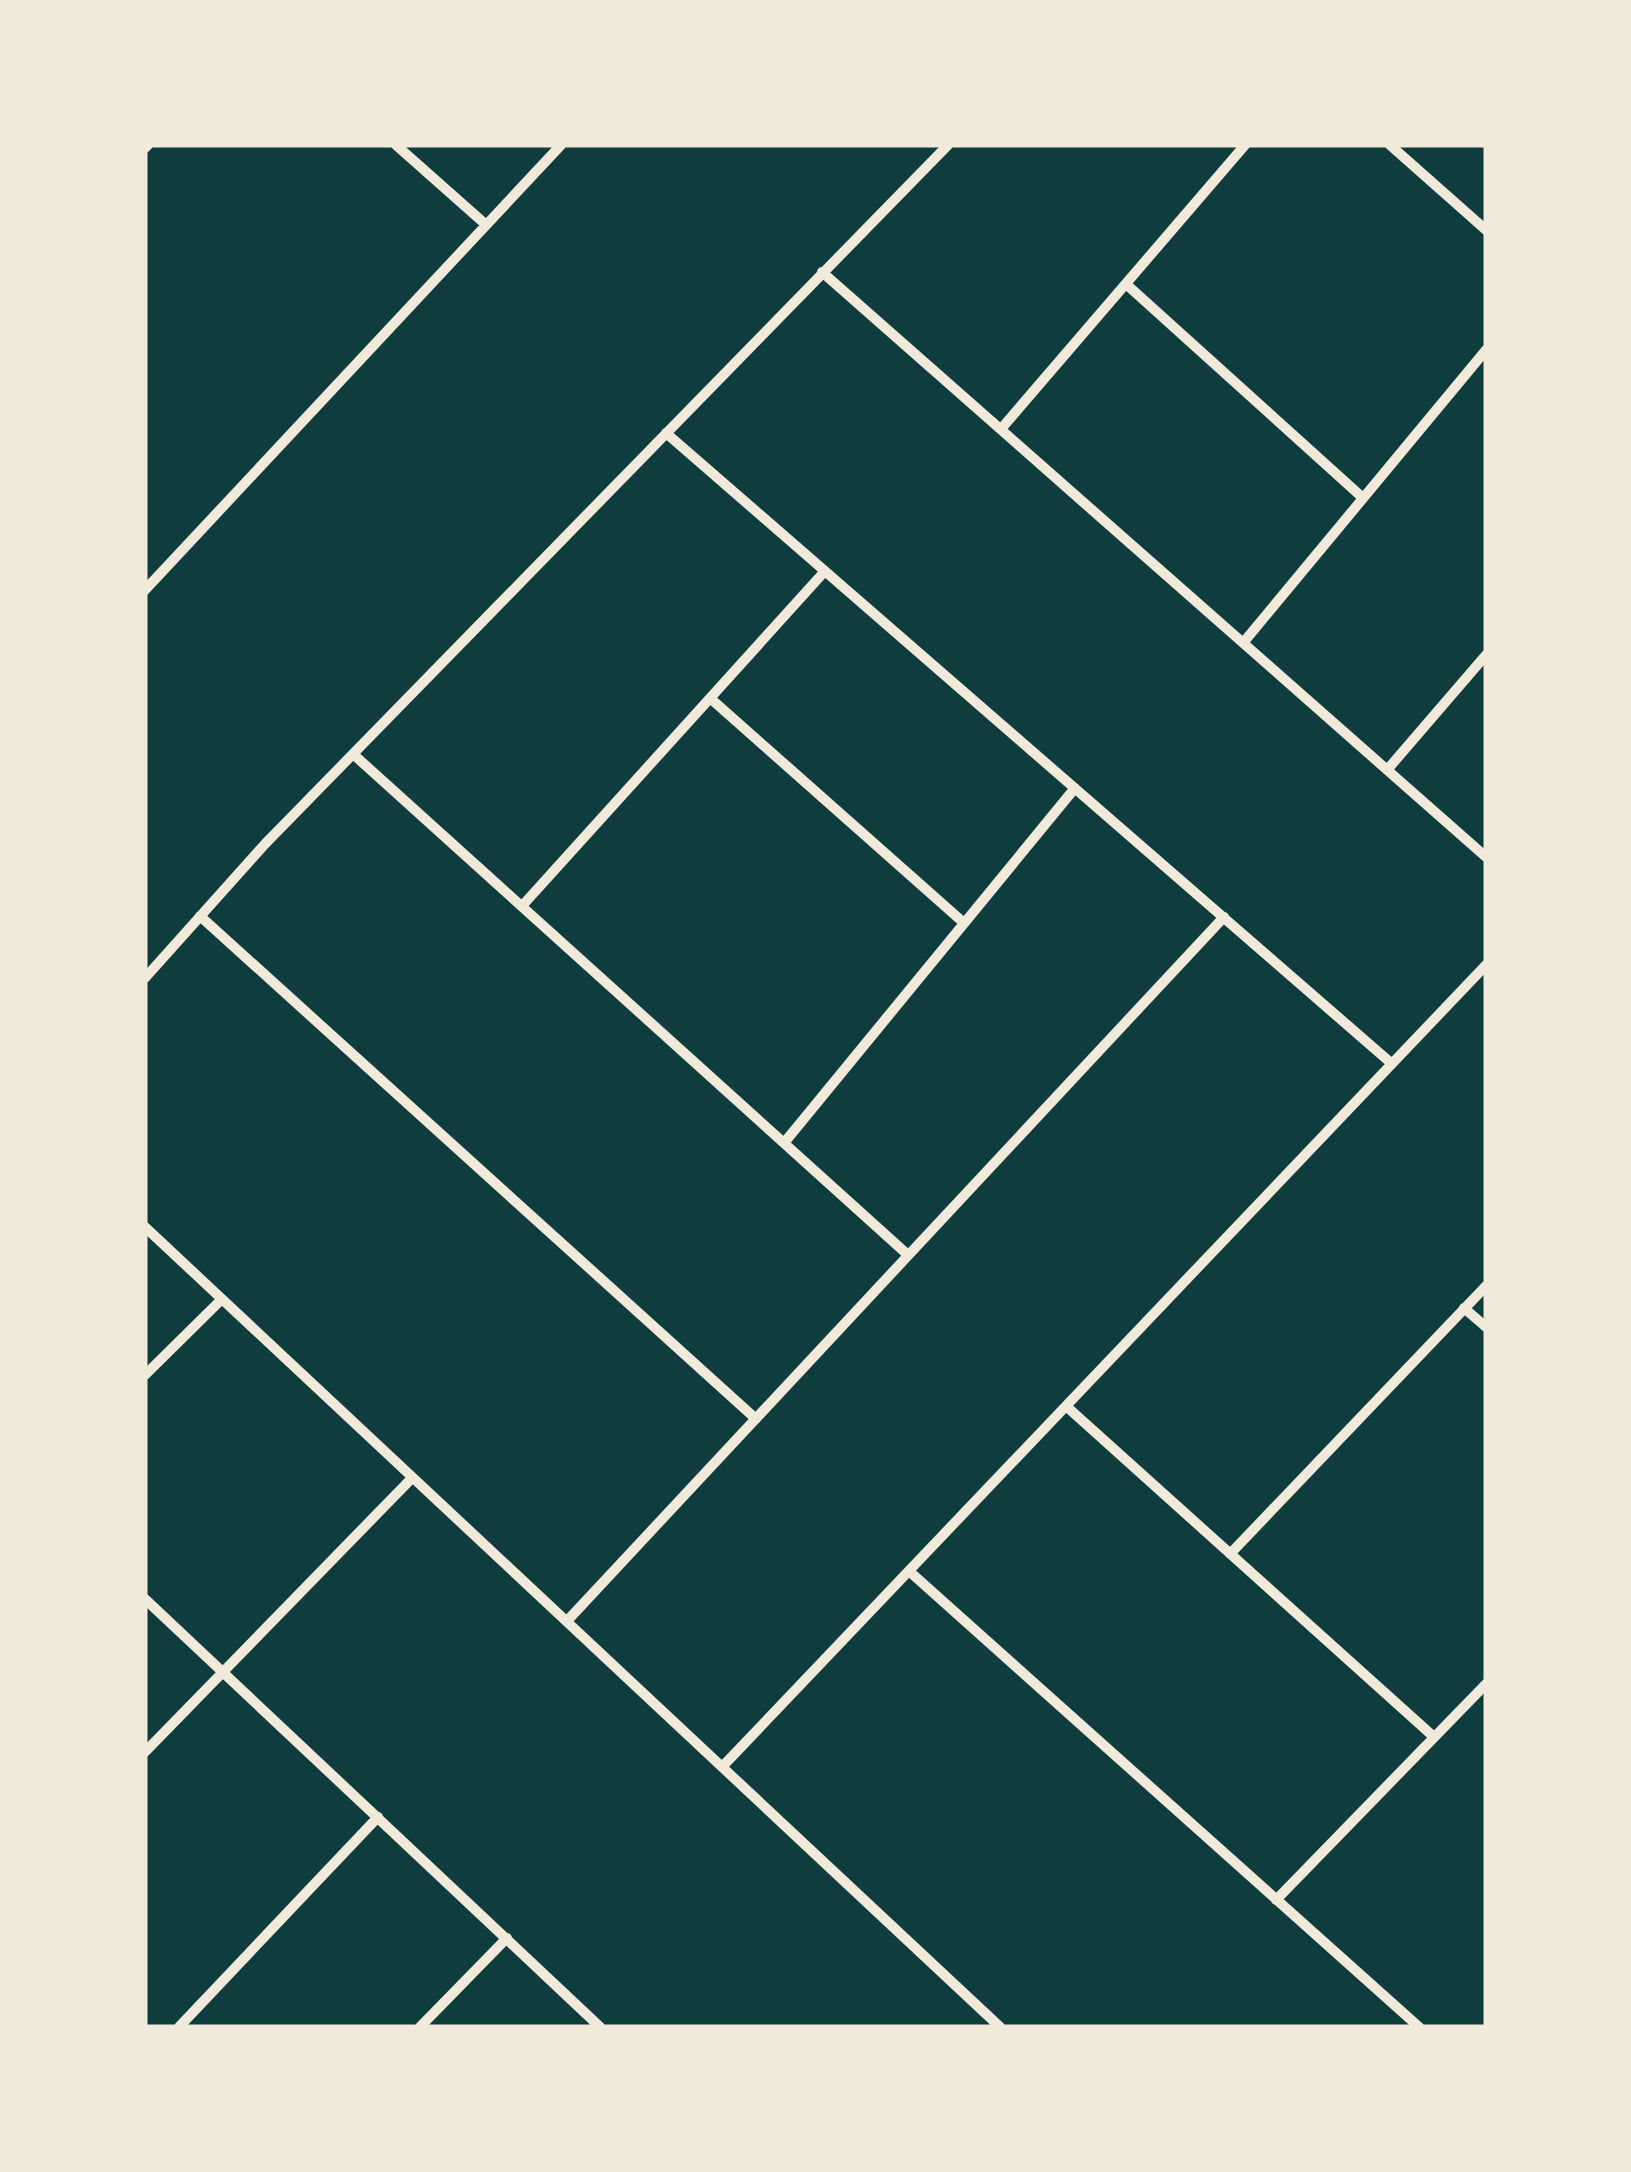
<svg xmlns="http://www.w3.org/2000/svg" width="1631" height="2172" viewBox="0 0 1631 2172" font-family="'DM Sans',sans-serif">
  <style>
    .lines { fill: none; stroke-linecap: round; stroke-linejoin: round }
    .minor { stroke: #f1e9da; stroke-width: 10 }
  </style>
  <rect width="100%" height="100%" fill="#0f3d3e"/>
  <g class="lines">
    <path class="minor" d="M396,145L484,223
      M1390,145L1486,230
      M145,148L148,145
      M822,272L1486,857
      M1126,284L1363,498
      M1001,429L1245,145
      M666,433L1391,1063
      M145,590L561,145
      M1243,643L1486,350
      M710,698L964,923
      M353,754L908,1255
      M1387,770L1486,655
      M522,906L825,571
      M200,916L756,1419
      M145,978L265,844L948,145
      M784,1143L1075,788
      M145,1227L1000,2027
      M1464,1308L1486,1327
      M145,1375L222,1299
      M1066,1406L1434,1737
      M1230,1554L1486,1286
      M909,1571L1419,2027
      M145,1599L600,2027
      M567,1621L1224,917
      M145,1752L412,1478
      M722,1767L1486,965
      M1276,1900L1486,1684
      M179,2027L378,1817
      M420,2027L507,1938"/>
  </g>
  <rect width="1631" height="2172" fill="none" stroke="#f1e9da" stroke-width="295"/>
</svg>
